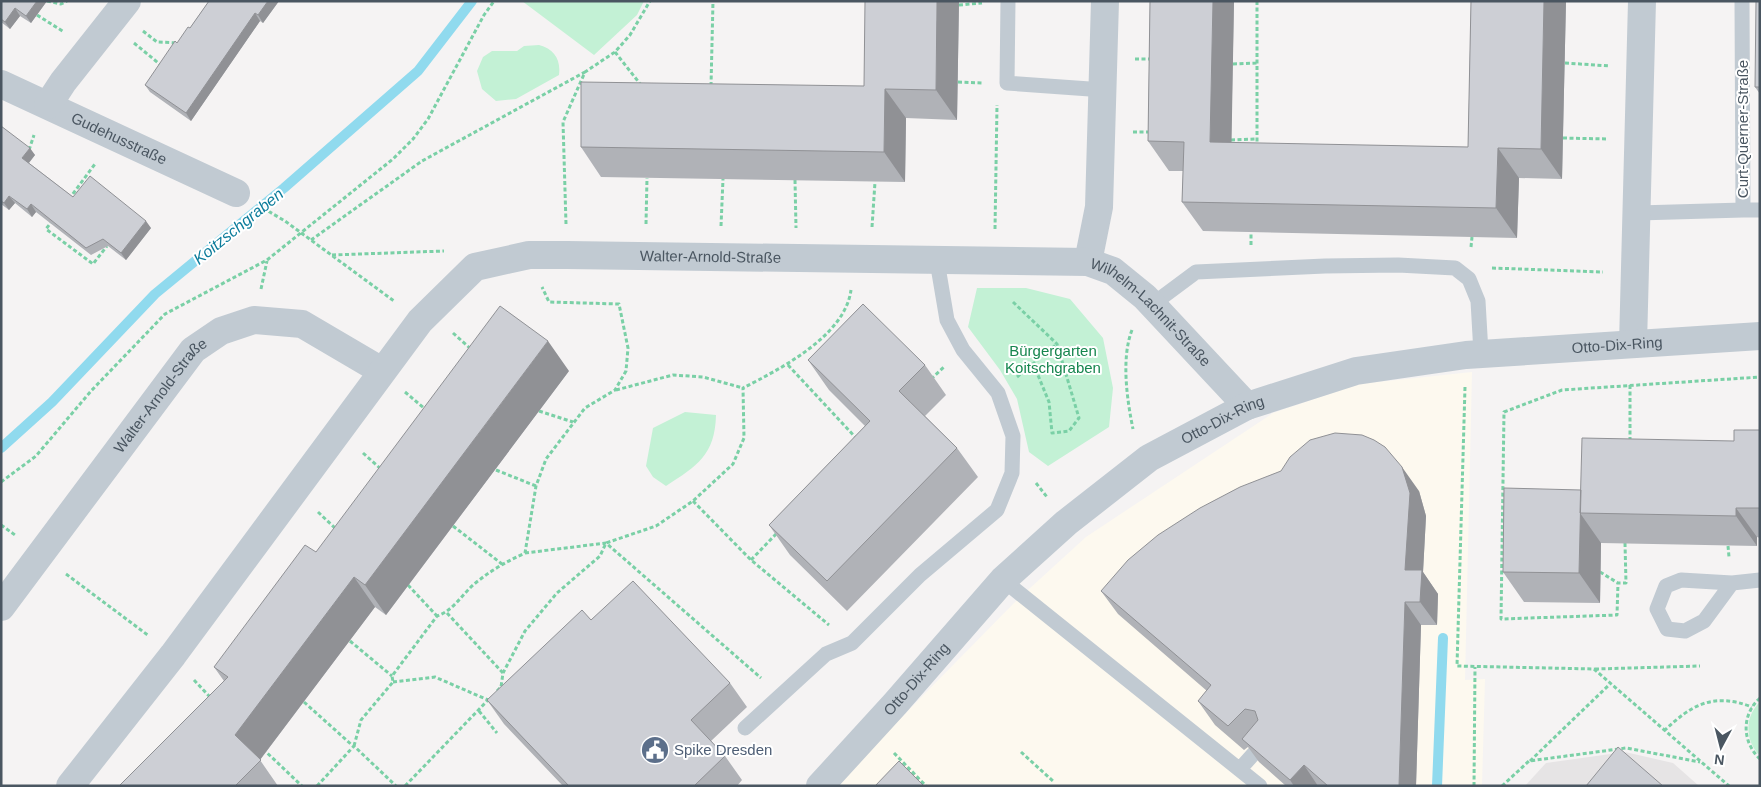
<svg xmlns="http://www.w3.org/2000/svg" width="1761" height="787" viewBox="0 0 1761 787" font-family="Arial,sans-serif">
  <style>
    .commercial { fill: #fdf9ef }
    .education { fill: #e6e4e5 }
    .green { fill: #c3f1d5 }
    .lines { fill: none; stroke-linecap: round; stroke-linejoin: round }
    .stream { stroke: #90daee; stroke-width: 10 }
    .path { stroke: #7ad0a6; stroke-width: 3; stroke-dasharray: 4 2.5; stroke-linecap: butt }
    .lane { stroke: #c1cad2; stroke-width: 15 }
    .street { stroke: #c1cad2; stroke-width: 28 }
    .wall { fill: #b0b2b7 }
    .shaded-wall { fill: #909195 }
    .building { fill: #cdcfd5; stroke: #909195 }
    .labels { text-anchor: middle; stroke-width: 4; stroke-linejoin: round; paint-order: stroke }
    .street-label { font-size: 15px; fill: #4a5661; stroke: #fff }
    .park-label { font-size: 15px; fill: #17864f; stroke: #fff }
    .service-label { font-size: 15px; fill: #4e5e75; stroke: #fff; text-anchor: start }
    .water-label { font-size: 16px; font-style: italic; fill: #0c7c9b; stroke: #fff }
  </style>
  <rect width="100%" height="100%" fill="#f5f3f3"/>
  <path class="commercial" d="M1472,372L1465,680L1485,679L1482,786H834L1017,600L1086,537L1273,413L1359,384Z"/>
  <path class="education" d="M1625,752L1673,763L1699,786H1525L1546,763Z"/>
  <path class="green" d="M522,1H644L637,15L594,55Z
    M539,45C554,49 561,59 559,75L516,99L496,101L482,89L477,71L483,57L492,51H517L524,46Z
    M977,288H1026L1070,299L1103,338L1113,388L1109,427L1048,466L1029,452L1017,399L1000,370L968,327Z
    M685,412L716,415C715,455 697,466 666,486L653,477L646,466L653,428Z
    M1760,702V756C1745,741 1744,717 1760,702Z"/>
  <g class="lines">
    <path class="stream" d="M1,448L52,402L155,294L284,188L418,71L472,1
      M1437,786L1443,638"/>
    <path class="path" d="M47,1L61,4L67,1
      M1257,1V147
      M959,5L982,3
      M37,15L64,32
      M143,31L157,42L179,43
      M134,43L162,66
      M615,52L641,85
      M1135,59H1152
      M1565,63L1610,66
      M1233,64L1257,63
      M958,82L982,83
      M711,86L713,1
      M1133,132H1152
      M1563,138L1608,139
      M1231,140L1257,139
      M29,150L34,135
      M795,180L796,228
      M69,199L95,164
      M263,208L285,221L394,301
      M53,220L46,229L93,264L107,246
      M566,224L563,122L585,72L615,52L630,35L650,1
      M646,224L647,178
      M721,226L723,179
      M872,227L875,182
      M995,229L997,105
      M311,240L422,161L585,72
      M1251,245V233
      M1471,247L1472,237
      M332,255L444,251
      M1492,268L1603,272
      M261,289L267,261
      M1013,302L1057,344L1079,418L1069,431L1052,433L1049,402L1033,363
      M1132,330C1121,358 1127,400 1133,429
      M453,333L472,350
      M788,365L857,439
      M1017,377L1057,344
      M931,379L944,367
      M1630,385V441
      M1465,387L1457,666L1594,669L1729,786
      M616,390L673,375L703,377L743,388
      M405,392L425,409
      M539,411L573,422
      M363,453L382,470
      M496,470L536,486
      M1,482L36,456L91,391L165,314L267,260L393,159L413,139L428,119L484,15L494,1
      M1036,483L1047,497
      M693,501L751,560L829,625
      M318,512L337,530
      M1,525L15,535
      M453,526L502,564
      M1625,543L1626,583H1618L1617,615L1501,619L1504,412L1562,390L1760,377
      M1728,546L1729,557
      M525,553L606,543L761,678
      M751,560L777,533
      M1600,572L1618,583
      M66,574L149,636
      M408,585L437,616
      M447,613L503,673
      M350,641L392,676
      M1595,669L1700,666
      M194,680L210,697
      M393,682L435,677L488,700
      M497,691L501,687L503,673L525,631L557,593L600,556L606,543L656,526L693,501L733,464L744,438L743,388C780,369 845,336 851,290
      M1760,698C1741,715 1742,742 1760,759
      M304,702L353,746
      M479,711L497,733
      M1664,731C1691,705 1713,692 1752,707
      M354,746L361,720L393,682L392,676L437,616C455,610 463,592 478,581C493,569 508,561 525,553L536,486L546,459L585,408L615,390L626,371L628,348L619,304L549,302L542,287
      M263,749L302,786
      M1021,752L1054,782
      M894,753L926,786
      M1530,761L1611,683
      M317,786L354,746L396,786
      M405,786L489,699
      M1474,786L1475,667
      M1502,786L1529,761L1626,748L1700,762"/>
    <path class="lane" d="M1008,1L1007,83L1104,90
      M1743,210H1760
      M1638,213L1743,210L1742,1
      M1153,304L1196,272L1325,266L1398,265L1455,268L1469,279L1478,301L1481,353
      M1003,580L1260,786
      M1732,583L1704,621L1685,631L1667,629L1657,609L1666,586L1681,580L1732,583L1760,580
      M745,728L826,654L852,643L920,575L997,510L1012,473L1013,436L998,393L963,350L947,320L937,261
      M1240,769L1265,741"/>
    <g class="street">
      <path id="s1" d="M1,84L236,193"/>
      <path d="M48,105L63,82L127,1"/>
      <path d="M1088,262L1099,207L1105,1"/>
      <path d="M1633,344L1642,1"/>
      <path id="s2" d="M1,607L193,350L221,331L254,320L302,324L382,371"/>
      <path id="s3" d="M70,786L173,655L420,321L475,267L529,255H567L1088,262L1113,271L1145,297L1247,406"/>
      <path id="s4" d="M820,786L895,704L1003,580L1066,523L1149,458L1247,406L1356,371L1466,355L1760,336"/>
    </g>
  </g>
  <path class="wall" d="M1,1H47L31,23L20,16L10,29L1,22Z
    M209,1H279L263,23L260,21L191,121L150,92L145,85L190,28Z
    M959,1L957,120L906,118L905,182L601,177L581,147L864,86Z
    M1150,1H1234L1231,143L1468,147L1471,1H1566L1562,179L1519,178L1517,238L1203,231L1182,202L1183,171H1169L1148,141Z
    M1760,1V94L1755,87Z
    M1,126L35,155L29,163L73,197L151,228L126,260L108,246L91,255L36,212L32,217L15,203L9,210L1,204Z
    M808,360L925,365L946,395L925,416L957,448L978,477L847,611L790,555L769,525L865,426L829,390Z
    M569,371L386,615L375,607L260,760L278,786H119L224,681L214,667L316,552Z
    M1760,430V538L1757,537V546L1601,543L1600,603L1524,602L1503,572L1581,490L1734,441Z
    M1419,491L1426,516L1423,572L1438,594L1437,625H1421L1416,786H1286L1259,762L1248,747L1244,750L1215,725L1198,701L1207,691L1118,614L1101,591Z
    M591,620L730,683L747,707L711,741L725,756L742,780L737,786H563L504,724L487,700Z"/>
  <path class="shaded-wall" d="M37,1H47L31,23L26,16Z
    M268,1H279L263,23L258,15Z
    M937,1H959L957,120L936,90Z
    M1213,1H1234L1231,172L1210,142Z
    M1544,1H1566L1562,179L1541,149Z
    M15,8L20,16L10,29L5,22Z
    M255,13L260,21L191,121L186,113Z
    M885,89L906,118L905,182L884,152Z
    M30,148L35,155L27,165L22,158Z
    M1498,148L1519,178L1517,238L1496,208Z
    M9,196L15,203L9,210L4,203Z
    M31,204L36,212L32,217L27,209Z
    M146,221L151,228L126,260L121,253Z
    M548,341L569,371L386,615L365,585Z
    M1402,467L1419,491L1426,516L1423,572L1438,594L1437,625L1420,602L1405,570Z
    M1736,508L1757,537V546L1736,516Z
    M1580,513L1601,543L1600,603L1579,573Z
    M354,577L375,607L256,765L235,735Z
    M1405,602L1421,625L1416,786H1399Z
    M1304,765L1318,786H1294L1290,780Z"/>
  <path class="building" d="M1,1H37L26,16L15,8L5,22L1,19Z
    M209,1H268L258,15L255,13L186,113L145,85L175,41L177,43L188,27L190,28Z
    M865,1H937L936,90L885,89L884,152L581,147V82L864,86Z
    M1150,1H1213L1210,142L1468,147L1471,1H1544L1541,149L1498,148L1496,208L1182,202L1184,142L1148,141Z
    M1756,1H1760V87H1755Z
    M1,126L30,148L22,158L73,197L90,176L146,221L121,253L103,239L86,248L31,204L27,209L9,196L4,203L1,201Z
    M863,304L925,365L899,391L957,448L827,581L769,525L870,421L808,360Z
    M500,306L548,341L365,585L354,577L235,735L261,760L235,786H119L228,677L214,667L305,545L316,552Z
    M1734,430H1760V508H1736V516L1580,513L1582,438L1734,441Z
    M1335,433L1362,435L1374,440L1385,447L1402,467L1410,493L1405,570H1422L1420,602H1405L1399,786H1328L1304,765L1290,780L1242,739L1258,720L1255,711L1245,709L1228,726L1198,701L1211,685L1101,591L1128,560L1158,535L1200,508L1240,487L1281,471L1290,457L1310,440Z
    M1504,488L1581,490L1579,573L1503,572Z
    M633,581L730,683L691,720L725,756L694,786H569L487,700L582,610L591,620Z
    M1618,747L1663,786H1586Z
    M899,761L924,786H875Z"/>
  <defs>
    <symbol id="civic-disc" viewBox="-11 -11 22 22"><circle r="9.5" fill="#5c6f8a" stroke="#fff"/><path d="M-.6-6.5H3V-4.5H.6V-3L4-1V1h2V6H-6V1h2V-1L-.6-3ZM-1.2 2.5V6h2.4V2.5Z" fill="#fff"/></symbol>
  </defs>
  <g fill-rule="evenodd">
    <use href="#civic-disc" x="639" y="734" width="32" height="32"/>
  </g>
  <g class="labels">
    <g class="street-label">
      <text transform="translate(1743 129) rotate(-90)" y="5">Curt-Querner-Straße</text>
      <text dy="5" stroke="none"><textPath href="#s1" startOffset="130">Gudehusstraße</textPath></text>
      <text dy="5" stroke="none"><textPath href="#s3" startOffset="896">Walter-Arnold-Straße</textPath></text>
      <text dy="5" stroke="none"><textPath href="#s3" startOffset="1355">Wilhelm-Lachnit-Straße</textPath></text>
      <text dy="5" stroke="none"><textPath href="#s4" startOffset="954">Otto-Dix-Ring</textPath></text>
      <text dy="5" stroke="none"><textPath href="#s2" startOffset="265">Walter-Arnold-Straße</textPath></text>
      <text dy="5" stroke="none"><textPath href="#s4" startOffset="549">Otto-Dix-Ring</textPath></text>
      <text dy="5" stroke="none"><textPath href="#s4" startOffset="144">Otto-Dix-Ring</textPath></text>
    </g>
    <g class="park-label">
      <text x="1053" y="356">Bürgergarten<tspan x="1053" dy="17">Koitschgraben</tspan></text>
    </g>
    <g class="service-label">
      <text x="674" y="755">Spike Dresden</text>
    </g>
    <g class="water-label">
      <text transform="translate(238 226) rotate(-39)" y="6">Koitzschgraben</text>
    </g>
  </g>
  <rect width="1761" height="787" fill="none" stroke="#4a5661" stroke-width="5"/>
  <g transform="translate(1721 747) rotate(187)" stroke="#ffffff" stroke-width="4" paint-order="stroke">
  <path d="M0-4L9 19L0 12L-9 19Z" fill="#4a5661"/>
  <text y="-8" font-size="14" font-weight="bold" text-anchor="middle" fill="#4a5661">N</text>
  </g>
</svg>
